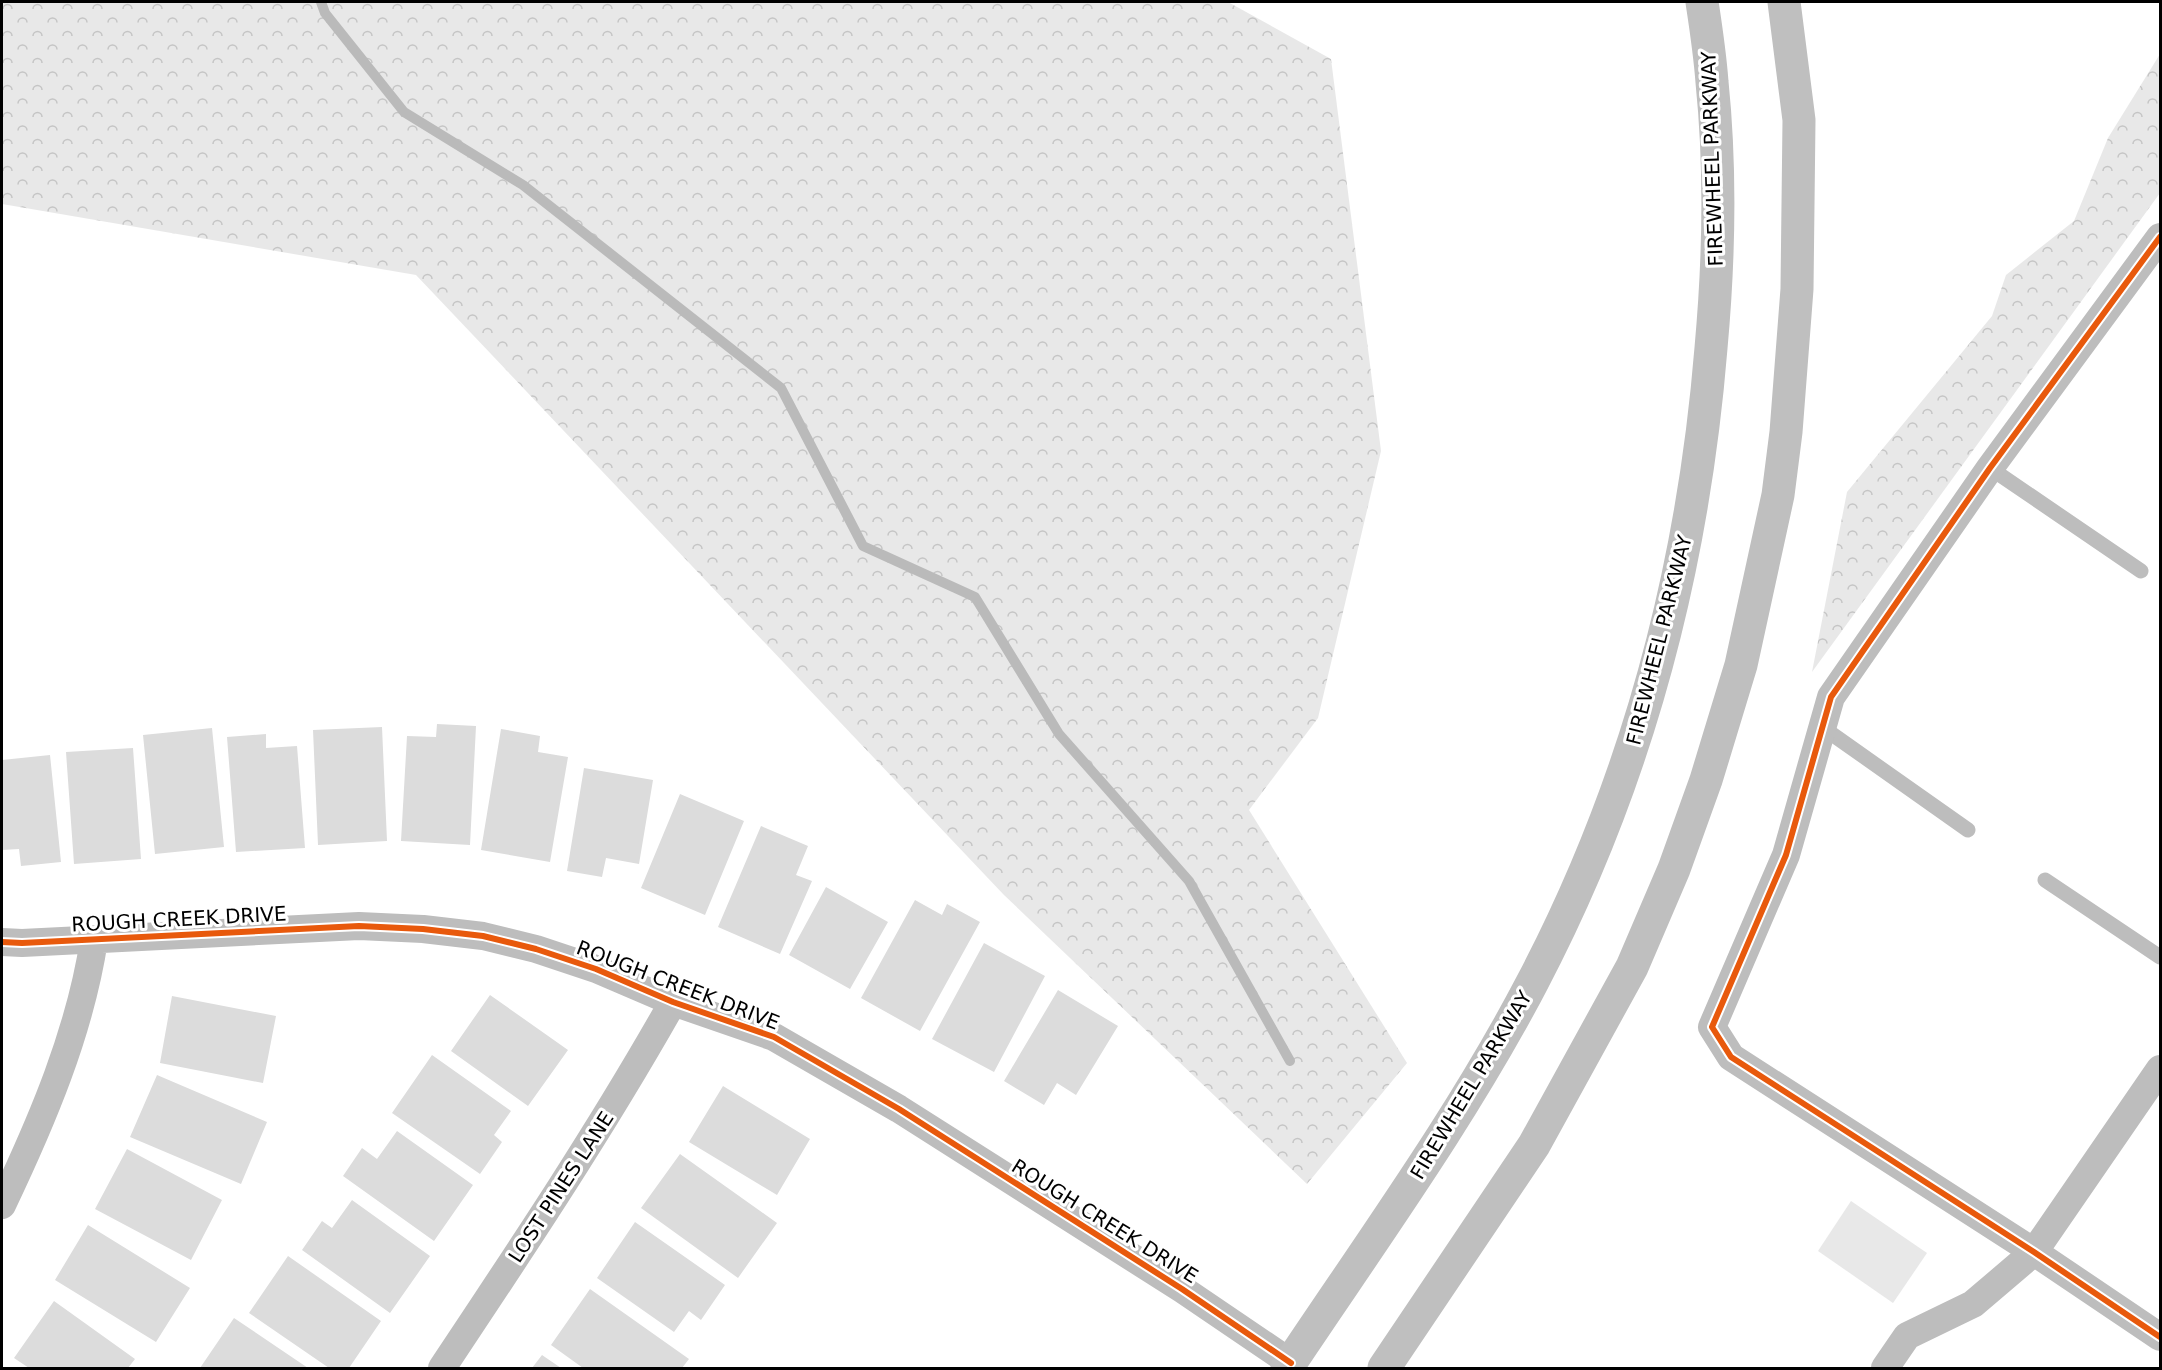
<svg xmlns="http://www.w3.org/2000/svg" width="2162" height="1370" viewBox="0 0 2162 1370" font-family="'DejaVu Sans',sans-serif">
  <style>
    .forest { fill: url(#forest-crowns) }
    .pitch { fill: #e8e8e8 }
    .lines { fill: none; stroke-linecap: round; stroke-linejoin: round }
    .stream { stroke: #bababa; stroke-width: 10 }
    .building { fill: #dcdcdc }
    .lane { stroke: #bdbdbd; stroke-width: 15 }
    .street { stroke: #bdbdbd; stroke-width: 28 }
    .secondary { stroke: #bfbfbf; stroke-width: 33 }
    .cycleway-casing { stroke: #fff; stroke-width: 10 }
    .cycleway { stroke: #e8590c; stroke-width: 6 }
    .labels { text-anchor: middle; stroke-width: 6; stroke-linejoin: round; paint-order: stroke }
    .street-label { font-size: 20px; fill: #000; stroke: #fff }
  </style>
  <defs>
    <pattern id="forest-crowns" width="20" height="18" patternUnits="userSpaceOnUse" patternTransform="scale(1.5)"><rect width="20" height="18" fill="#e8e8e8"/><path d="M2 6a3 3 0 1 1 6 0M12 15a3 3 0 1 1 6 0" fill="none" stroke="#c5c5c5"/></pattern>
  </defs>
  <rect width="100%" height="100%" fill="#fff"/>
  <path class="forest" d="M2,2H1228L1331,59L1381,451L1318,718L1249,810L1407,1063L1307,1184L1004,895L416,275L2,204Z
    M2160,54V193L1812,672L1847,492L1992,316L2006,275L2074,221L2108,138Z"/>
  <path class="pitch" d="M1851,1201L1927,1253L1893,1303L1818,1251Z"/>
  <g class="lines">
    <path class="stream" d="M321,2L325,13L404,112L523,185L781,388L863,546L975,597L1059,734L1189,881L1290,1061"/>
  </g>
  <path class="building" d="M437,724L476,726L470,845L401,841L407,736L436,737Z
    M382,727L387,841L318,845L313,730Z
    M212,728L224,847L155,854L143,735Z
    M501,729L540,736L538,752L568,757L550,862L481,850Z
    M266,734V748L297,746L305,848L236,852L227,737Z
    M133,748L141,859L74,864L66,752Z
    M50,755L61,862L21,866L19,849L2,850V760Z
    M584,768L653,780L639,864L606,858L602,877L567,871Z
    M680,794L744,821L705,915L641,888Z
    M761,826L808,846L796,875L812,881L780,954L718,927Z
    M826,887L888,922L850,989L789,955Z
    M915,900L942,915L947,904L980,922L920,1031L861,998Z
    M984,943L1045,976L994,1072L932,1039Z
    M1058,990L1118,1026L1076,1095L1057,1083L1044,1105L1004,1081Z
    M490,995L568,1050L528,1106L451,1051Z
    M172,996L276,1016L263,1083L160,1063Z
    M432,1055L511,1111L494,1135L502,1142L480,1174L392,1113Z
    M157,1075L267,1122L241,1184L130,1137Z
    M723,1086L810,1139L777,1195L689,1142Z
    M397,1131L473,1185L434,1241L343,1176L362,1148L377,1159Z
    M127,1149L222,1200L191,1260L95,1209Z
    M680,1154L777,1223L738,1278L641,1208Z
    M352,1200L430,1256L390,1313L302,1250L322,1221L332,1228Z
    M635,1222L725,1285L701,1320L689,1311L674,1332L597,1278Z
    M88,1225L190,1288L156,1342L55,1280Z
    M288,1256L381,1321L349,1368H329L249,1313Z
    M590,1289L689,1359L682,1368H583L551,1345Z
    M54,1301L135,1359L128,1368H29L14,1358Z
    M234,1318L308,1368H200Z
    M542,1355L561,1368H532Z"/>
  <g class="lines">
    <path class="lane" d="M1990,468L2141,571
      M1822,727L1968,830
      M2045,880L2160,957"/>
    <path class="street" d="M2160,237L1990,468L1831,697L1786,855L1712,1027L1731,1057L2034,1252L2160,1337
      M2,942L22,943L359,926L423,929L483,936L536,949L596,969L673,1002L774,1037L899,1109L1182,1289L1291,1363
      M2,1205C42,1121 80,1032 94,940
      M442,1368C522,1248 602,1128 673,1002
      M1885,1368L1907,1336L1973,1304L2034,1252L2160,1069"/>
    <path class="secondary" d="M1287,1368C1371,1242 1462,1117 1532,983C1636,785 1693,569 1711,348C1719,260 1721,170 1712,82C1710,55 1706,28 1702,2
      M1384,1368L1534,1145L1632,967L1674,869L1706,780L1741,665L1778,495L1786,432L1797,289L1799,120L1784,2"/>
    <defs>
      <path id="cycleway" d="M2160,237L1990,468L1831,697L1786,855L1712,1027L1731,1057L2034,1252L2160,1337
        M2,942L22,943L359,926L423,929L483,936L536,949L596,969L673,1002L774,1037L899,1109L1182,1289L1291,1363"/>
    </defs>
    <use href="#cycleway" class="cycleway-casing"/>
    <use href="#cycleway" class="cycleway"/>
  </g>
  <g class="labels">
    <g class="street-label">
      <text transform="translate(1712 159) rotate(-92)" y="7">FIREWHEEL PARKWAY</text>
      <text transform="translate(1659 640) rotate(-76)" y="7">FIREWHEEL PARKWAY</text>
      <text transform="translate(179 919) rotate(-3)" y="7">ROUGH CREEK DRIVE</text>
      <text transform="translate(678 985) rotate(21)" y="7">ROUGH CREEK DRIVE</text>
      <text transform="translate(1471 1085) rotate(-59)" y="7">FIREWHEEL PARKWAY</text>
      <text transform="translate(561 1187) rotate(-57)" y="7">LOST PINES LANE</text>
      <text transform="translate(1105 1221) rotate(32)" y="7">ROUGH CREEK DRIVE</text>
    </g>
  </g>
  <rect width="2162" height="1370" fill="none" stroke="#000000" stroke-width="6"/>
</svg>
